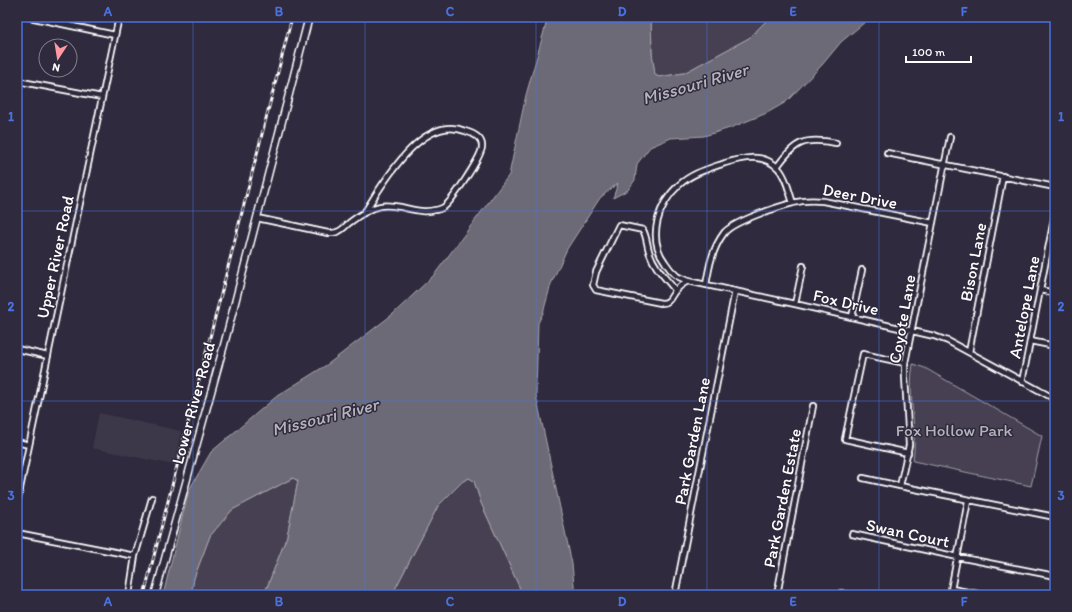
<svg xmlns="http://www.w3.org/2000/svg" width="1072" height="612" viewBox="0 0 1072 612" font-family="Itim,sans-serif">
  <style>
    .built { fill: #3c3749 }
    .green { fill: #464152; stroke: #a2a0a8 }
    .water { fill: #6d6a77; stroke: #a7a6ad }
    .lines { fill: none; stroke-linecap: round; stroke-linejoin: round }
    .minor-casing { stroke: #fff; stroke-width: 8 }
    .tertiary-casing { stroke: #fff; stroke-width: 9 }
    .minor { stroke: #2f2a3d; stroke-width: 4.5 }
    .tertiary { stroke: #2f2a3d; stroke-width: 6 }
    .rail-casing { stroke: #fff; stroke-width: 3 }
    .rail { stroke: #2f2a3d; stroke-width: 1.5; stroke-dasharray: 4.5; stroke-linecap: butt }
    .grid { fill: none; stroke: #4a71e0; stroke-width: 1; stroke-opacity: 0.55 }
    .labels { text-anchor: middle; stroke-width: 3; stroke-linejoin: round; paint-order: stroke }
    .street-label { font-size: 17px; fill: #fff; stroke: #2f2a3d }
    .park-label { font-size: 17px; fill: #b5b3ba; stroke: #2f2a3d }
    .water-label { font-size: 18px; font-style: italic; fill: #b6b4bb; stroke: #2f2a3d }
    .neatline { fill: none; stroke: #4a71e0; stroke-width: 1.5 }
    .grid-label { font-size: 13px; text-anchor: middle; font-weight: bold; fill: #4a71e0 }
  </style>
  <rect width="100%" height="100%" fill="#2f2a3d"/>
  <filter id="ink" filterUnits="userSpaceOnUse"><feTurbulence type="fractalNoise" baseFrequency=".025" numOctaves="2"/><feDisplacementMap in="SourceGraphic" scale="8" xChannelSelector="R" yChannelSelector="G"/><feConvolveMatrix kernelMatrix="1 2 1 2 8 2 1 2 1" color-interpolation-filters="sRGB"/></filter>
  <g filter="url(#ink)">
    <path class="built" d="M99,413L181,431L174,465L92,448Z"/>
    <path class="green" d="M651,17H770L749,38L684,73L659,77L655,75L652,53Z
      M913,364L925,368L1042,436L1031,486L913,461C918,428 907,396 913,364Z
      M293,478L298,481L287,536L264,595H191L194,578L210,536L232,510Z
      M469,478L474,481L481,503L523,595H392L438,506L463,481Z"/>
    <path class="water" d="M548,17H651L652,53L655,75L659,77L684,73L749,38L770,17H871L841,42L822,65L786,102L767,113L730,128L704,136L671,138L650,147L637,164L635,180L628,190L613,198L618,183L600,198L567,249L551,284L543,313L538,323L536,395L572,564L575,595H523L481,503L474,481L469,478L463,481L438,506L392,595H264L287,536L298,481L293,478L232,510L210,536L194,578L191,595H163L189,490L211,452L277,396L328,364L393,314L434,275L509,175L526,95Z"/>
    <g class="lines">
      <defs>
        <path id="minor" d="M29,17L115,35
          M17,81L102,97
          M950,137L905,363V377L909,445L900,486L1055,517
          M887,153L1055,187
          M777,167C795,141 805,137 836,143
          M793,203C789,192 786,175 777,167C762,153 742,158 725,163C708,169 692,173 679,185C658,204 647,238 665,262C668,267 672,272 677,276C680,278 684,279 688,281L795,304L934,336L948,341L1055,399
          M257,218L328,233C331,233 335,233 337,232C341,231 346,226 349,223C358,216 369,208 381,206C399,203 418,215 435,210C438,210 442,208 444,207C452,201 483,155 482,146C482,137 472,133 465,131C422,113 383,184 364,213
          M706,285C709,267 712,249 724,233C732,222 777,207 793,203C803,200 813,200 823,201L933,223
          M675,290C666,278 655,269 650,254C647,247 647,237 643,230L619,225L596,272L593,285L596,290L661,303C672,303 670,295 677,289C680,286 684,283 688,281
          M1040,290L1055,293
          M795,304L803,266
          M852,317L862,270
          M1030,341L1055,346
          M17,349L48,356
          M969,352L1003,176
          M905,363L863,354L845,439L908,453
          M1022,382L1055,214
          M17,442L29,445
          M863,478L900,486
          M17,503L119,17
          M17,533L135,556
          M852,534L958,557L1055,576
          M952,589L983,595
          M841,593L849,595
          M129,595L135,556L152,498
          M675,595L735,291
          M777,595L813,406
          M950,595L968,501"/>
        <path id="tertiary" d="M155,595L224,345L309,17"/>
      </defs>
      <use href="#minor" class="minor-casing"/>
      <use href="#tertiary" class="tertiary-casing"/>
      <use href="#minor" class="minor"/>
      <use href="#tertiary" class="tertiary"/>
      <defs>
        <path id="rail" d="M144,595L292,17"/>
      </defs>
      <use href="#rail" class="rail-casing"/>
      <use href="#rail" class="rail"/>
    </g>
  </g>
  <path class="grid" d="M193,17V595M365,17V595M536,17V595M707,17V595M879,17V595M17,211H1055M17,401H1055"/>
  <g class="labels">
    <g class="street-label">
      <text transform="translate(860 196) rotate(11)" y="6">Deer Drive</text>
      <text transform="translate(55 257) rotate(-78)" y="6">Upper River Road</text>
      <text transform="translate(973 262) rotate(-79)" y="6">Bison Lane</text>
      <text transform="translate(846 302) rotate(13)" y="6">Fox Drive</text>
      <text transform="translate(1024 307) rotate(-79)" y="6">Antelope Lane</text>
      <text transform="translate(902 319) rotate(-80)" y="6">Coyote Lane</text>
      <text transform="translate(193 403) rotate(-75)" y="6">Lower River Road</text>
      <text transform="translate(692 441) rotate(-79)" y="6">Park Garden Lane</text>
      <text transform="translate(782 498) rotate(-79)" y="6">Park Garden Estate</text>
      <text transform="translate(908 533) rotate(12)" y="6">Swan Court</text>
    </g>
    <g class="park-label">
      <text x="954" y="436">Fox Hollow Park</text>
    </g>
    <g class="water-label">
      <text transform="translate(695 84) rotate(-16)" y="6">Missouri River</text>
      <text transform="translate(325 417) rotate(-14)" y="6">Missouri River</text>
    </g>
  </g>
  <rect width="1072" height="612" fill="none" stroke="#2f2a3d" stroke-width="44"/>
  <g transform="translate(58 58) rotate(192)"><circle r="19" fill="#2f2a3d" stroke="#827f8b"/>
  <path d="M0-3L7 15L0 10L-7 15Z" fill="#ff9aa2"/>
  <text y="-6" font-size="11" font-weight="bold" text-anchor="middle" fill="#ffffff">N</text>
  </g>
  <path d="M906 56v6h65v-6" fill="none" stroke="#ffffff" stroke-width="2"/>
  <text x="912" y="56" font-size="12" fill="#ffffff" stroke="#2f2a3d" stroke-width="3" paint-order="stroke">100 m</text>
  <rect x="22" y="22" width="1028" height="568" class="neatline"/>
  <g class="grid-label">
    <text x="108" y="16">A</text>
    <text x="279" y="16">B</text>
    <text x="450" y="16">C</text>
    <text x="622" y="16">D</text>
    <text x="793" y="16">E</text>
    <text x="964" y="16">F</text>
    <text x="11" y="121">1</text>
    <text x="1061" y="121">1</text>
    <text x="11" y="311">2</text>
    <text x="1061" y="311">2</text>
    <text x="11" y="500">3</text>
    <text x="1061" y="500">3</text>
    <text x="108" y="606">A</text>
    <text x="279" y="606">B</text>
    <text x="450" y="606">C</text>
    <text x="622" y="606">D</text>
    <text x="793" y="606">E</text>
    <text x="964" y="606">F</text>
  </g>
</svg>
